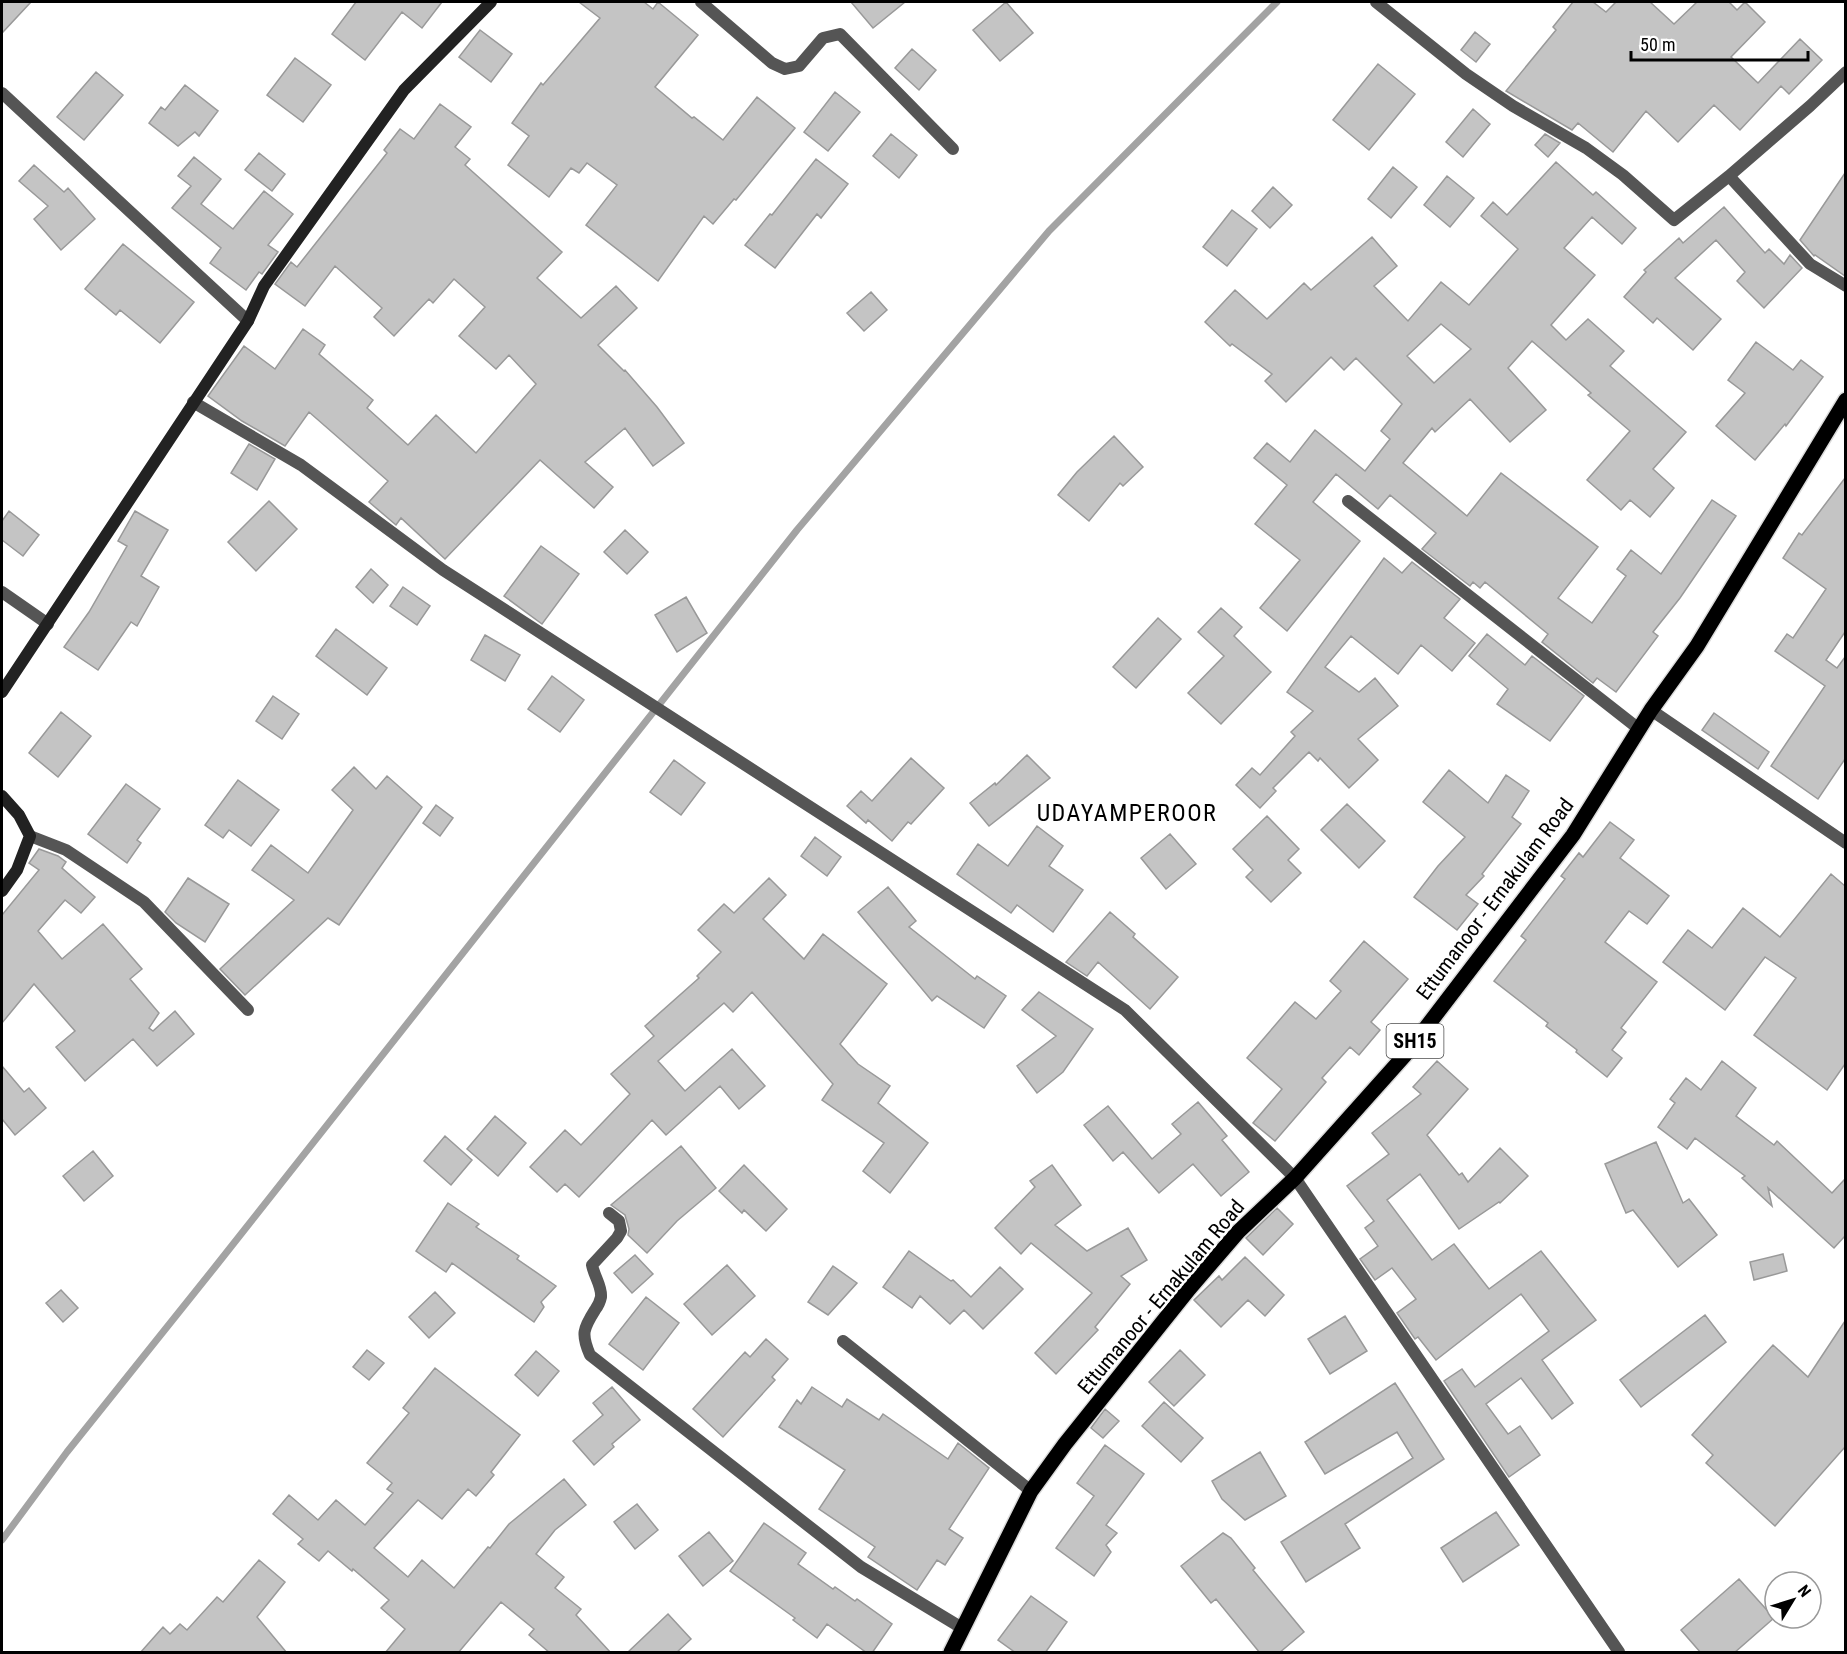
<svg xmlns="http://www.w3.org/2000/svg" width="1847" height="1654" viewBox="0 0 1847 1654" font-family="'Roboto Condensed',sans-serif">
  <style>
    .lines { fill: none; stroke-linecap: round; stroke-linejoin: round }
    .stream { stroke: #a3a3a3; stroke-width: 7 }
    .building { fill: #c4c4c4; stroke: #999; stroke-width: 1.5; fill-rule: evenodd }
    .primary-casing { stroke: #dbdbdb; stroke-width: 18 }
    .minor { stroke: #555; stroke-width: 12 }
    .tertiary { stroke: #555; stroke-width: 12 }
    .secondary { stroke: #222; stroke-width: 12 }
    .primary { stroke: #000; stroke-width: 15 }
    .labels { text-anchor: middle; stroke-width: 5; stroke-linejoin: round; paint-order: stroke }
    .shield { fill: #fff; stroke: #4c4c4c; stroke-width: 1.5 }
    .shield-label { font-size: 20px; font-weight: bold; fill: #000 }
    .street-label { font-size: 21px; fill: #000; stroke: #fff }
    .quarter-label { font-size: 24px; letter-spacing: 1.5px; fill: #000; stroke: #fff }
  </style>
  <rect width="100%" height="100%" fill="#fff"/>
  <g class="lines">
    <path class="stream" d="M2,1540L67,1452L215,1267L797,530L1049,231L1277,2"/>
  </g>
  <path class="building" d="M2,2H31L2,33Z
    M356,2H442L422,28L402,12L365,60L332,34Z
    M579,2H644L653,9L658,2L698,35L655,87L692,118L694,117L723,140L757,97L795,128L736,200L734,199L713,224L704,216L658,281L586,225L617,185L587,163L579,173L571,168L549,197L508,165L529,136L512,123L541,83L543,85L600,18Z
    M851,2H905L873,28Z
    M1006,2L1033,33L1000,61L973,30Z
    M1573,2H1593L1606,12L1616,2H1650L1674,24L1697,2H1729L1737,10L1745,2L1765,22L1731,57L1758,83L1800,39L1822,60L1789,94L1781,86L1740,130L1714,105L1678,142L1646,111L1613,152L1578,123L1572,130L1506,91L1556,30L1553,27Z
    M480,30L512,54L491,82L459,57Z
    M1475,32L1490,44L1476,62L1461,50Z
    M912,49L936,70L919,90L895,68Z
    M295,58L331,85L303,122L267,95Z
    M1378,64L1415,94L1369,150L1333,120Z
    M96,72L123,95L84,140L57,117Z
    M185,85L218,111L199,136L195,132L178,146L149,123L161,107L165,110Z
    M835,92L860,112L828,151L804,132Z
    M440,104L471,127L455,147L470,159L465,165L562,252L537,278L581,318L616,286L637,308L598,345L624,371L625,370L657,407L684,443L653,466L625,428L585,462L613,487L594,508L540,460L445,559L401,518L396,525L369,502L388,481L309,412L285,446L242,421L208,396L244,346L275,369L303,329L325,345L319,354L373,400L367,408L408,445L436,415L476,453L536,384L509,355L496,369L459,336L485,307L454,279L433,303L429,299L394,336L374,317L382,308L335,266L305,306L275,284L291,262L297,267L387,153L384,150L400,129L414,139Z
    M1473,109L1490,124L1463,157L1446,142Z
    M891,134L917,155L899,178L873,156Z
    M1545,134L1560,143L1548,157L1535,145Z
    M259,153L285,174L272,191L245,170Z
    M194,157L221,179L201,204L233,229L264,191L293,214L268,245L278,252L262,274L259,272L246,290L210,263L221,248L172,208L191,186L178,176Z
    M816,159L848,184L821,218L817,214L775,268L745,245L770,214L772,215Z
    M1556,162L1593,195L1596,192L1636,228L1622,244L1592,217L1564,248L1595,275L1551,325L1566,340L1588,319L1624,351L1610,366L1686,432L1653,469L1674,488L1650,517L1630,500L1621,510L1587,480L1630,431L1588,395L1591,393L1532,341L1508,368L1546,410L1510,442L1470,399L1435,432L1432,428L1403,463L1467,516L1501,473L1598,547L1558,598L1592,623L1626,576L1617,569L1631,550L1661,574L1712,500L1736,516L1680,598L1653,632L1658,636L1616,692L1597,678L1593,683L1542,642L1548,634L1485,582L1480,588L1473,582L1470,586L1422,549L1436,533L1390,495L1378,509L1336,474L1313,502L1360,541L1287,631L1260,608L1300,560L1255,524L1287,485L1254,458L1267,443L1290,462L1315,430L1365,471L1390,439L1381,431L1402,404L1356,358L1344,370L1331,357L1286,402L1265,381L1272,374L1232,344L1230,346L1205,322L1235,290L1267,319L1304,283L1311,290L1372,237L1397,266L1374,286L1408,321L1441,282L1469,305L1518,249L1481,216L1493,202L1507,215ZM1441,324L1471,349L1434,383L1407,356Z
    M34,165L64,192L68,188L95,219L61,250L34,219L48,206L19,181Z
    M1393,167L1417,187L1391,218L1368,199Z
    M1845,173V276L1815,255L1814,256L1800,240Z
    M1447,176L1474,198L1450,227L1424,205Z
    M1273,187L1292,205L1270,228L1252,211Z
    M1724,207L1765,253L1769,249L1784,264L1790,255L1802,268L1764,308L1737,281L1745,272L1716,240L1675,278L1721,319L1693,350L1657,318L1653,323L1624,297L1646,272L1644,270L1679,238L1683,243Z
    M1232,210L1257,229L1227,266L1203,247Z
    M123,244L194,302L160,343L120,310L116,315L85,289Z
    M871,292L887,310L864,331L847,313Z
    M1756,342L1793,370L1801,360L1823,377L1786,426L1785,424L1755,460L1716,426L1745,393L1728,380Z
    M1114,436L1143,467L1123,486L1120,483L1089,521L1058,495L1077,472Z
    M249,444L275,459L257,490L231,473Z
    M1845,478V632L1826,660L1837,668L1845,657V759L1818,799L1771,766L1825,686L1775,651L1787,634L1793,638L1826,589L1783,558L1799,533L1802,535Z
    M269,501L297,529L256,571L228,542Z
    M9,511L39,535L23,556L2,540V521Z
    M135,511L168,530L141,576L159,587L137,626L131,622L98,670L64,647L89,612L127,546L118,541Z
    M625,530L648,552L627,574L604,552Z
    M541,546L579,574L542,624L504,596Z
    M1384,558L1402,573L1412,562L1460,599L1444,618L1475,643L1452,671L1421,645L1398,674L1351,636L1325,667L1359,692L1375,678L1398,706L1358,739L1378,760L1349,788L1320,758L1318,761L1309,752L1273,788L1276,791L1260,808L1236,785L1252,768L1260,775L1295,736L1291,732L1313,711L1287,692Z
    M371,569L388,585L373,603L356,587Z
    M403,587L430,606L417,625L390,606Z
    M686,597L707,633L677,652L655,615Z
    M1221,608L1242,627L1234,636L1271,672L1221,724L1188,693L1224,656L1198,632Z
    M1158,618L1181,639L1136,688L1113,667Z
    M336,629L387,668L367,695L316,656Z
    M1487,634L1525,665L1532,656L1584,696L1550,741L1497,704L1508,689L1469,656Z
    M485,635L520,655L505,681L471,660Z
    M552,676L584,700L560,732L528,709Z
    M273,696L299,714L282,739L256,721Z
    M61,712L91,736L58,777L29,753Z
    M1714,713L1769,752L1758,769L1702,730Z
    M1027,755L1050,778L989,826L970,803L995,783L996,785Z
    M911,758L944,788L911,824L908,822L892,841L868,820L866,823L847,806L861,791L872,801Z
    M674,760L705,783L681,815L650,792Z
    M354,767L376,789L387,776L422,807L339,925L328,918L245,995L220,969L294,900L252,870L271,845L308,873L353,810L332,790Z
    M1449,770L1488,803L1506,775L1529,791L1512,817L1521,824L1482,874L1484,876L1466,895L1478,904L1457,930L1414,897L1438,866L1465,837L1423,802Z
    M238,780L279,810L251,846L229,830L223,838L205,825Z
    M126,784L160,809L137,840L141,843L127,863L88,834Z
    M1347,804L1385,841L1359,868L1321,830Z
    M436,805L453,818L440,836L423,823Z
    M1267,816L1299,849L1288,860L1301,873L1271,902L1246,877L1253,870L1233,849Z
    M1610,822L1634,840L1620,858L1669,896L1647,924L1629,911L1605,942L1657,982L1621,1028L1626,1032L1612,1050L1622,1058L1607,1077L1576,1052L1577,1050L1546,1026L1548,1023L1494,981L1526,940L1521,936L1565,879L1561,876L1579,853L1583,857Z
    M1037,826L1063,846L1049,866L1083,890L1053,932L1017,905L1011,913L957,874L978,844L1008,866Z
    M1170,834L1196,864L1166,889L1141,858Z
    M815,837L841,857L827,876L801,856Z
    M39,849L58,856L66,862L62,868L95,897L81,913L65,900L38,931L62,959L103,924L142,969L130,979L159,1013L149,1028L153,1031L175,1011L194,1034L157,1066L133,1039L85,1081L56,1047L75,1031L34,984L2,1023V915L39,870L29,863Z
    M1831,874L1845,886V1064L1827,1090L1754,1035L1796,978L1765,957L1725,1010L1663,962L1688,930L1712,948L1743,908L1780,937Z
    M188,878L229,904L205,942L176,923L165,912Z
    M769,878L786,895L763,919L804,959L823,934L887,984L840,1044L858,1064L890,1086L878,1103L928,1143L890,1193L863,1171L884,1143L822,1100L833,1084L752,992L733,1012L724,1003L658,1061L685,1091L732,1049L765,1086L739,1109L720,1086L666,1135L652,1120L579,1197L565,1184L557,1192L530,1167L565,1130L581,1145L630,1094L611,1074L654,1036L645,1026L699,978L697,976L721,952L698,930L724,904L734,913Z
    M888,887L916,921L909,927L975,979L977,976L1006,996L984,1028L937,996L932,1001L858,912Z
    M1110,912L1135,934L1133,937L1178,977L1150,1009L1098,962L1087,976L1066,962Z
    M1364,941L1408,979L1371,1022L1380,1030L1359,1055L1350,1047L1322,1078L1326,1082L1275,1141L1253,1123L1282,1089L1247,1058L1295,1002L1316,1019L1341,991L1330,981Z
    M1039,992L1093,1029L1063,1072L1037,1093L1017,1066L1056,1036L1022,1010Z
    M1437,1061L1468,1089L1427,1135L1459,1175L1462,1173L1468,1182L1500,1148L1528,1176L1500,1203L1499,1202L1459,1229L1420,1174L1387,1200L1432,1260L1454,1244L1489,1289L1541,1251L1596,1320L1542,1360L1573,1403L1552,1419L1521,1378L1486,1404L1508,1434L1520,1426L1540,1455L1509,1477L1444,1381L1462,1369L1475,1387L1549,1331L1521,1294L1436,1360L1418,1337L1415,1339L1397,1313L1416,1299L1392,1268L1375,1280L1360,1259L1378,1246L1365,1228L1374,1221L1347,1186L1389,1154L1372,1133L1421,1094L1413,1087Z
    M1722,1061L1756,1088L1736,1116L1774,1145L1777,1141L1832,1193L1845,1179V1236L1834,1248L1768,1188L1772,1206L1742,1178L1745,1176L1695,1138L1687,1149L1658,1127L1675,1103L1670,1099L1686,1078L1701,1090Z
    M2,1066L24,1092L29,1088L46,1108L15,1135L2,1119Z
    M1198,1102L1227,1136L1222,1140L1249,1172L1221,1196L1193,1164L1159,1193L1123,1152L1113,1161L1084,1125L1108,1106L1152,1159L1181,1134L1172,1124Z
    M495,1116L526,1143L498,1176L467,1149Z
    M445,1136L472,1160L451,1185L424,1161Z
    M1656,1142L1683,1203L1689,1199L1717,1235L1678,1267L1633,1210L1626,1213L1605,1164Z
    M681,1146L716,1188L677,1221L647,1253L628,1235L629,1229L625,1215L611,1205Z
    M93,1151L113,1176L84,1201L63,1176Z
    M744,1165L787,1209L766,1231L744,1210L742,1213L719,1191Z
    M1052,1165L1081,1205L1055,1225L1087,1251L1128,1228L1147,1260L1121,1276L1130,1284L1095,1327L1098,1330L1056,1374L1035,1353L1092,1293L1031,1243L1021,1254L995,1228L1035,1187L1030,1181Z
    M448,1203L479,1224L476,1227L519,1256L517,1259L556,1286L541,1302L544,1307L534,1322L452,1263L446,1272L416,1251Z
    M1277,1208L1293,1224L1263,1255L1246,1238Z
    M909,1251L951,1281L953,1280L971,1297L1000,1267L1023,1289L983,1329L964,1310L950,1324L920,1296L912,1308L883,1287Z
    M1783,1254L1787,1271L1754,1280L1750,1262Z
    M635,1255L653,1274L632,1293L614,1273Z
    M1245,1257L1284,1295L1265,1316L1248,1300L1221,1327L1194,1300L1219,1276L1222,1280Z
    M727,1265L755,1296L712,1335L684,1304Z
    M833,1266L857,1283L828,1315L808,1302Z
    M61,1290L78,1308L63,1322L46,1303Z
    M435,1292L455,1313L429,1338L409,1317Z
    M646,1297L679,1323L643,1370L609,1344Z
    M1705,1315L1726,1342L1641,1407L1620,1380Z
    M1345,1316L1367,1351L1330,1374L1308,1339Z
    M1845,1321V1447L1775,1526L1706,1463L1713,1455L1692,1435L1773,1345L1808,1377Z
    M766,1339L788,1359L772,1377L775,1380L723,1437L693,1409L745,1352L750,1357Z
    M367,1350L384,1363L369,1380L353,1367Z
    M1180,1350L1205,1375L1174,1406L1149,1382Z
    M536,1351L559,1371L538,1396L515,1375Z
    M435,1368L520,1435L491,1472L494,1475L476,1496L468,1489L442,1519L418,1500L374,1548L408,1577L422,1560L454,1588L488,1547L490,1548L509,1524L564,1479L586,1505L555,1530L536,1554L564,1577L555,1588L581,1609L576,1615L611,1653H550L529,1635L534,1629L501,1602L458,1653H385L405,1629L381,1608L389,1600L353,1569L352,1571L328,1551L319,1561L298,1544L303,1539L273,1514L289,1495L318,1520L336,1500L365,1525L393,1493L387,1489L392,1483L367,1463L409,1413L403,1408Z
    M1395,1383L1444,1459L1345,1524L1360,1548L1306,1582L1281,1542L1413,1458L1397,1432L1325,1474L1305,1442Z
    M612,1387L640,1420L612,1444L614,1447L594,1465L573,1441L603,1415L593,1403Z
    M812,1387L842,1407L847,1399L879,1420L883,1414L948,1459L958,1443L989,1468L949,1529L963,1538L945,1565L937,1560L917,1590L868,1557L875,1547L819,1509L845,1470L779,1427L797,1400L801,1404Z
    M1164,1402L1203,1438L1181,1462L1142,1426Z
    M1105,1409L1119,1421L1103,1438L1091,1428Z
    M1105,1445L1144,1474L1106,1525L1117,1533L1106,1545L1111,1552L1094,1576L1056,1548L1094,1496L1077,1483Z
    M1260,1452L1286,1496L1245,1520L1222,1499L1212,1481Z
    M637,1504L658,1530L635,1549L614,1522Z
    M1496,1512L1519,1545L1463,1582L1441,1548Z
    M764,1523L806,1553L798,1564L833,1589L835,1587L855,1601L857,1599L892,1624L872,1653H867L827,1624L817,1638L793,1620L795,1618L730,1571Z
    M709,1532L733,1561L703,1586L679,1556Z
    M1223,1533L1231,1538L1255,1568L1253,1570L1304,1632L1279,1653H1260L1216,1599L1211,1603L1181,1566Z
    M259,1560L285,1582L257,1617L287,1653H140L163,1627L170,1634L180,1624L187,1630L217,1597L223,1602Z
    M1739,1579L1774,1618L1734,1653H1701L1681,1630Z
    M1031,1596L1067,1622L1045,1653H1016L998,1640Z
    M668,1614L691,1639L676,1653H627Z"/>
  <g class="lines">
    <defs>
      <path id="primary" d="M951,1652L1031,1491L1065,1444L1189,1289L1238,1232L1295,1178L1405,1055L1573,835L1651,710L1697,646L1846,400"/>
    </defs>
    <use href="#primary" class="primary-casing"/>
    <path class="minor" d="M701,2L772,63L785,69L799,66L823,38L840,34L953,149
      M1376,2L1466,74L1513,106L1586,148L1623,175L1674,220L1729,176L1810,264L1846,286
      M2,93L248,321
      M1729,176L1810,106L1846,72
      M193,402L301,465L443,570L1125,1010L1295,1178
      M1348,501L1639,729
      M2,592L48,624
      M1651,710L1846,843
      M30,836L66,850L144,902L248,1010
      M609,1213L619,1221L621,1231L617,1238L592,1265C594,1276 602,1286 601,1297C600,1302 598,1306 595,1310C583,1329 581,1334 590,1355L861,1567L962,1628
      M843,1341L1031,1491"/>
    <path class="tertiary" d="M1295,1178L1619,1652"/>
    <path class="secondary" d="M2,692L248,321L264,286L404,90L491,2
      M2,796L19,815L30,836L17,870L2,891"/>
    <use href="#primary" class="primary"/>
  </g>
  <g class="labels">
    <rect class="shield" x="1386.5" y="1024" width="57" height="34" rx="4.5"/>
    <g class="shield-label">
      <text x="1415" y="1048">SH15</text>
    </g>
    <g class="street-label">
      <text transform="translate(1495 899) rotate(-53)" y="7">Ettumanoor - Ernakulam Road</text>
      <text transform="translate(1161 1297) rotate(-50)" y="7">Ettumanoor - Ernakulam Road</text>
    </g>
    <g class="quarter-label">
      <text x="1127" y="821">UDAYAMPEROOR</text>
    </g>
  </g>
  <rect width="1847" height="1654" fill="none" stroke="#000000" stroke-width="6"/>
  <g transform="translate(1793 1600) rotate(52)"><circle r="28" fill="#ffffff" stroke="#999999" stroke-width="1.5"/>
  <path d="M0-4.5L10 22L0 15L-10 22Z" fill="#000000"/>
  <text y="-9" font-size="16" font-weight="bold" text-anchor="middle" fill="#000000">N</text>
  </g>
  <path d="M1631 51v9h177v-9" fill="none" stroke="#000000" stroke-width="3"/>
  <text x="1640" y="51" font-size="18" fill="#000000" stroke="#ffffff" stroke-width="4.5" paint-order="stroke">50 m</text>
</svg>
